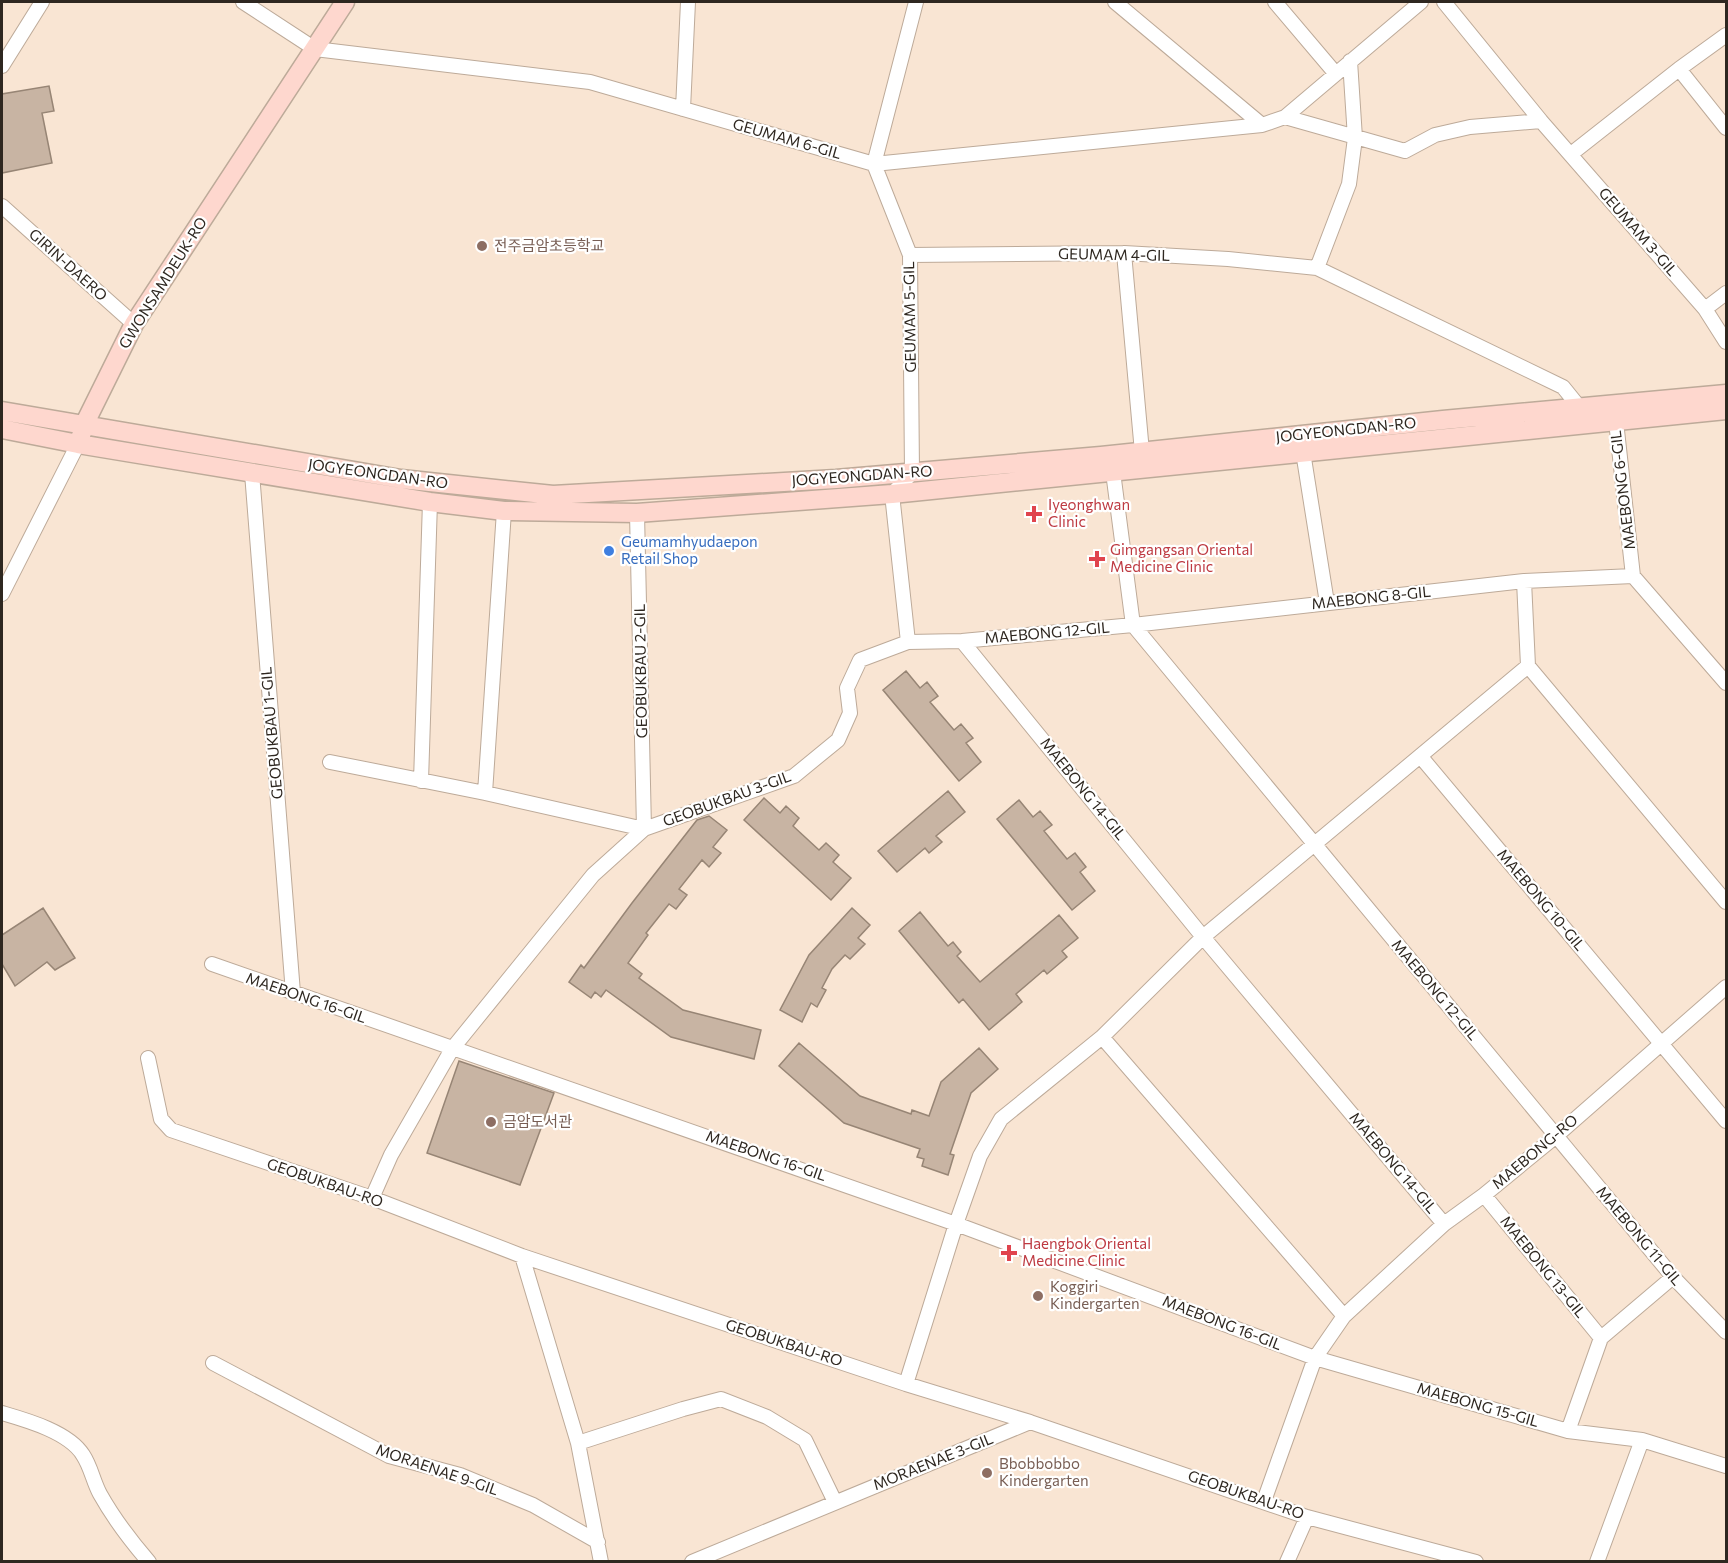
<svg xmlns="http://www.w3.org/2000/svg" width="1728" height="1563" viewBox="0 0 1728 1563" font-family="Commissioner,'Noto Sans KR',sans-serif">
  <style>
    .building { fill: #c8b4a3; stroke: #978575; stroke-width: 1.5 }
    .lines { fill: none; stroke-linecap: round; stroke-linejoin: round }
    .street-casing { stroke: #bdaa99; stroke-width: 16 }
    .secondary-casing { stroke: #bdaa99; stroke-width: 21 }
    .street { stroke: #fff; stroke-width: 14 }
    .secondary { stroke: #fed7ce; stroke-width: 18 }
    .education-dot { fill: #8d6e63; stroke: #fff; stroke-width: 2 }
    .health-dot { fill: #e0444e; stroke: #fff; stroke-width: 2 }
    .shop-dot { fill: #3f7fe0; stroke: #fff; stroke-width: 2 }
    .labels { text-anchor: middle; stroke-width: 4.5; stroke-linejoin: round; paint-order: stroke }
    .street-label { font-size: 15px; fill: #2e2720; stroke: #fff }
    .education-label { font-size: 15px; fill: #785e54; stroke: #fff; text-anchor: start }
    .health-label { font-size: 15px; fill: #be3a42; stroke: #fff; text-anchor: start }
    .shop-label { font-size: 15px; fill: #366cbe; stroke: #fff; text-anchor: start }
  </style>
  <rect width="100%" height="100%" fill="#f9e5d3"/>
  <path class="building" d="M49,86L54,111L42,113L52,163L2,173V94Z
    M906,671L920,688L927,682L938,696L930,702L954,730L961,724L973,738L966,743L981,762L959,781L883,690Z
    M948,791L965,812L936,836L942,842L929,853L925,848L897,872L878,851Z
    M764,798L780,813L786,806L799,818L793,826L819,850L826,843L839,855L833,862L851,878L831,900L744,820Z
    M1019,800L1033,817L1040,811L1052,825L1044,831L1067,859L1075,853L1086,867L1080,872L1095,891L1072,910L997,819Z
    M709,816L727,830L713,847L721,853L709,867L702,860L679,889L687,895L676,909L669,904L646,933L648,935L628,963L642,974L639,978L683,1010L761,1030L754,1059L671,1037L606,990L601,997L595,992L591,998L569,982L581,965L584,968L632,903L697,820Z
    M43,908L75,958L55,970L47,962L15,986L2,964V935Z
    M852,908L870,925L858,938L865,944L850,959L845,955L832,969L822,988L826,990L817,1007L811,1003L802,1022L780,1010L809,955Z
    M920,912L948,946L953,942L961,952L957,956L980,982L1059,915L1078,938L1062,951L1067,957L1047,974L1044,970L1016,994L1022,1002L989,1030L963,999L959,1003L899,931Z
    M799,1043L860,1096L911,1114L912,1110L929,1116L941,1082L979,1048L998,1069L971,1093L950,1154L954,1155L948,1175L922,1166L924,1159L917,1157L920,1149L844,1123L779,1066Z
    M459,1061L554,1093L520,1185L427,1153Z"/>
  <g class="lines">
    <defs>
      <path id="street" d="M243,2L315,49L590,82L874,164L1262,125L1285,117L1421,2
        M1115,2L1262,125
        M1275,2L1336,74
        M1444,2L1541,121L1705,309L1726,342
        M2,66L42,2
        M1679,69L1726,128
        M683,109L688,2
        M1285,117L1405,151L1435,135L1470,127L1541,121
        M1571,154L1679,69L1726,35
        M2,206L134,324
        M1124,253L1142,452
        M910,255L1124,253L1228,259L1317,268L1563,387L1580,408
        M1317,268L1349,184L1355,138L1350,61
        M1705,309L1726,293
        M1615,412L1633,576L1726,683
        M1303,452L1327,603
        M1113,472L1133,625L1673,1277L1726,1332
        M252,473L293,993
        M1524,581L1528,666L1726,902
        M2,594L78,444
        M962,641L1203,937L1444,1224
        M908,642L962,641L1133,625L1524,581L1633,576
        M1421,757L1726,1121
        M330,762L485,793L644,829L637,513
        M421,781L430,502
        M485,793L504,511
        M212,964L956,1224L1315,1358L1568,1431L1642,1440L1726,1466
        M1102,1037L1344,1316
        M148,1058L161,1119L171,1130L372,1198L522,1256L906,1384L1030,1422L1307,1517L1476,1562
        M1484,1195L1601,1338
        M372,1198L391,1155L452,1049L593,875L644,829L794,776L838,740L850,713L847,688L860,660L908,642L892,494L912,473L910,255L874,164L916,2
        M522,1256L578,1443L601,1562
        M213,1363L389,1456L460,1475L533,1505L598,1542
        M906,1384L956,1224L980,1156L1001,1119L1102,1037L1203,937L1528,666
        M2,1413C26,1420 69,1432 83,1455C91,1467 93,1481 100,1494C114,1519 130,1540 149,1562
        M1568,1431L1601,1338L1673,1277
        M578,1443L683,1409L721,1399L767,1417L805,1440L835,1502
        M1264,1501L1315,1358L1344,1316L1444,1224L1484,1195L1556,1136L1726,987
        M692,1562L1030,1422
        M1287,1562L1307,1517
        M1597,1562L1642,1440"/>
      <path id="secondary" d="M2,411L401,479L553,495L836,479L1101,456L1443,420L1726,394
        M2,429L78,444L430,502L504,511L637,513L892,494L1726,410
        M81,436L84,425L134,324L345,2"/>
    </defs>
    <use href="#street" class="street-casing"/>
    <use href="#secondary" class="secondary-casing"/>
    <use href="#street" class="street"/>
    <use href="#secondary" class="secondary"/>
  </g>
  <g class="education-dot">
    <circle cx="482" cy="246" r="6"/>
    <circle cx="491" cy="1122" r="6"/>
    <circle cx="1038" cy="1296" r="6"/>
    <circle cx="987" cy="1473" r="6"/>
  </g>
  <g class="health-dot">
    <path d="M1031 505h6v6h6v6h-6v6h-6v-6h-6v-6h6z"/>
    <path d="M1094 550h6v6h6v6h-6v6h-6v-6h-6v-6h6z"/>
    <path d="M1006 1244h6v6h6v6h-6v6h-6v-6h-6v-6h6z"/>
  </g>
  <circle class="shop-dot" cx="609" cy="551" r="6"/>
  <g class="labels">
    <g class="street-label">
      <text transform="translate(787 139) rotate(16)" y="5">GEUMAM 6-GIL</text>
      <text transform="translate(1638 232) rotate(49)" y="5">GEUMAM 3-GIL</text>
      <text transform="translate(1114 255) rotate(1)" y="5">GEUMAM 4-GIL</text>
      <text transform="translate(68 265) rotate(42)" y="5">GIRIN-DAERO</text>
      <text transform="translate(163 283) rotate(-58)" y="5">GWONSAMDEUK-RO</text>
      <text transform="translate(910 317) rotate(-91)" y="5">GEUMAM 5-GIL</text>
      <text transform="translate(1346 430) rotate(-6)" y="5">JOGYEONGDAN-RO</text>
      <text transform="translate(378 474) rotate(8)" y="5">JOGYEONGDAN-RO</text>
      <text transform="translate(862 476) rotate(-4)" y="5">JOGYEONGDAN-RO</text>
      <text transform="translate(1623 490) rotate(-97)" y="5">MAEBONG 6-GIL</text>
      <text transform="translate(1371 598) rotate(-6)" y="5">MAEBONG 8-GIL</text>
      <text transform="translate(1047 633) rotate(-5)" y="5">MAEBONG 12-GIL</text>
      <text transform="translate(641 671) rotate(-91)" y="5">GEOBUKBAU 2-GIL</text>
      <text transform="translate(272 733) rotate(-95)" y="5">GEOBUKBAU 1-GIL</text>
      <text transform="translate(1083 789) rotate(51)" y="5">MAEBONG 14-GIL</text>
      <text transform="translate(727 799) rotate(-20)" y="5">GEOBUKBAU 3-GIL</text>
      <text transform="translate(1541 900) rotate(50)" y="5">MAEBONG 10-GIL</text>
      <text transform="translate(1435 990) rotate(50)" y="5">MAEBONG 12-GIL</text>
      <text transform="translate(306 998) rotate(19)" y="5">MAEBONG 16-GIL</text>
      <text transform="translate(1535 1152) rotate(-40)" y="5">MAEBONG-RO</text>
      <text transform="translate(766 1156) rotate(19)" y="5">MAEBONG 16-GIL</text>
      <text transform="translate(1393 1163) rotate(50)" y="5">MAEBONG 14-GIL</text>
      <text transform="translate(325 1183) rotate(19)" y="5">GEOBUKBAU-RO</text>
      <text transform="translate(1639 1236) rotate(50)" y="5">MAEBONG 11-GIL</text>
      <text transform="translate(1543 1267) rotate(51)" y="5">MAEBONG 13-GIL</text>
      <text transform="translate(1222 1323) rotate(21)" y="5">MAEBONG 16-GIL</text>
      <text transform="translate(784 1343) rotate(18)" y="5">GEOBUKBAU-RO</text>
      <text transform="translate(1478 1405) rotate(16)" y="5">MAEBONG 15-GIL</text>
      <text transform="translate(933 1462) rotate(-22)" y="5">MORAENAE 3-GIL</text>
      <text transform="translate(437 1470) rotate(19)" y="5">MORAENAE 9-GIL</text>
      <text transform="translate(1246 1495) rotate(19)" y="5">GEOBUKBAU-RO</text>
    </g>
    <g class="education-label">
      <text x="494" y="251">전주금암초등학교</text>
      <text x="503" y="1127">금암도서관</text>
      <text x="1050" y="1292">Koggiri<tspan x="1050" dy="17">Kindergarten</tspan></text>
      <text x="999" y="1469">Bbobbobbo<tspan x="999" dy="17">Kindergarten</tspan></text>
    </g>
    <g class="health-label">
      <text x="1048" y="510">Iyeonghwan<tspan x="1048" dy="17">Clinic</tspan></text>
      <text x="1110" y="555">Gimgangsan Oriental<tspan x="1110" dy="17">Medicine Clinic</tspan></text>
      <text x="1022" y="1249">Haengbok Oriental<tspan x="1022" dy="17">Medicine Clinic</tspan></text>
    </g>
    <g class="shop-label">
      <text x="621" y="547">Geumamhyudaepon<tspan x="621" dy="17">Retail Shop</tspan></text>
    </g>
  </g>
  <rect width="1728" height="1563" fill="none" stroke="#2e2720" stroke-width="6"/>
</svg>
